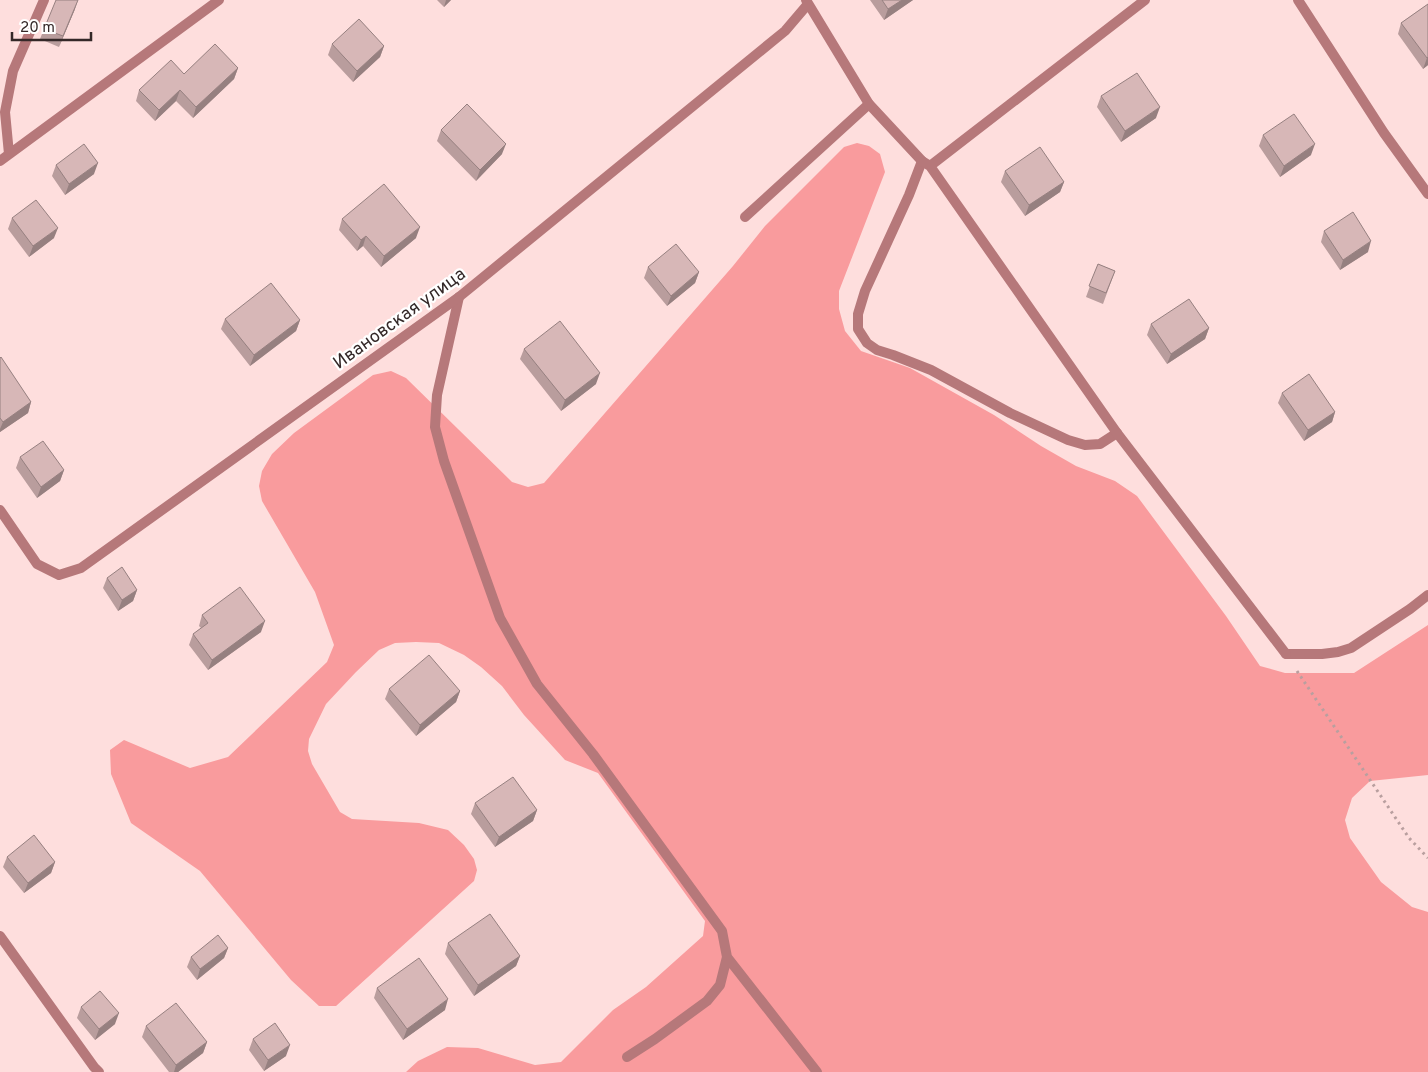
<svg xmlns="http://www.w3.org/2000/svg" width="1428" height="1072" viewBox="0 0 1428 1072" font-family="Overpass,sans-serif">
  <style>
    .forest { fill: #f99b9d }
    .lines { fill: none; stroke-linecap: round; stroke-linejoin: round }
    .path { stroke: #b99f9f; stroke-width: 3; stroke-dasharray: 2.5 4; stroke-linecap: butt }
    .lane { stroke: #b6787a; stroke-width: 10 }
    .street { stroke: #b6787a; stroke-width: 10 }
    .wall { fill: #b99d9d }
    .shaded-wall { fill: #968080 }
    .building { fill: #d7b7b7; stroke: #968080 }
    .labels { text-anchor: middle; stroke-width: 4.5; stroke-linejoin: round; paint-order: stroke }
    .street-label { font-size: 18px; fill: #342828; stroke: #fff }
  </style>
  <rect width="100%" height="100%" fill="#fededd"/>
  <path class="forest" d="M857,143L869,146L880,154L885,172L839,291V309L845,331L861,351L910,368L994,415L1041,446L1076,466L1115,481L1137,496L1226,616L1260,666L1285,673H1354L1428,625V775L1370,781L1352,798L1345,820L1350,838L1381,882L1412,907L1428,912V1072H406L418,1061L447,1047L478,1048L535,1065L561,1062L613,1010L646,987L703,936L705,921L598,773L565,760L524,715L502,686L481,667L464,655L439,643L416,642L395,643L379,650L356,672L326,704L309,739L308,751L312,764L340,812L352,819L419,823L448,830L464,845L474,859L477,870L474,881L336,1006H319L291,980L200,871L131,823L111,774L110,750L124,740L190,768L228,757L327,662L334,645L315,592L262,501L259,486L262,471L272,454L294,433L373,375L391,371L406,378L512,482L528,487L544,483L733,266L765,226L844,147Z"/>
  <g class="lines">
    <path class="path" d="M1297,671L1409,838L1428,858"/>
    <path class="lane" d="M922,161L909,195L865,291L858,314V329L867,343L877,350L893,355L931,370L1010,413L1068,440L1085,445L1100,444L1117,433
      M745,217L869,104
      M459,297L437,395L435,427L444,461L500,618L537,684L593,754L722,931L727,957L720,985L707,1001L655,1039L627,1057
      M1286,654H1322L1338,652L1351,648L1410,609L1428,595
      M727,957L817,1072"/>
    <path class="street" d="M806,0L869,104L922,161L930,166L1117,433L1286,654
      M1298,0L1384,133L1428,194
      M9,154L5,112L13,71L44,0
      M0,161L219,0
      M930,166L1145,0
      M0,510L37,564L59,575L81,568L459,297L785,31L808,4
      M0,936L94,1067L99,1072"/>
  </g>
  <path class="wall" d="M437,0H451L444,7Z
    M870,0H913L884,20Z
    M1428,4V65L1423,69L1398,34L1401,23Z
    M75,9L59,47L40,39L44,29Z
    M332,44L384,46L380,57L353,82L328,55Z
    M238,68L234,79L193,118L176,101L155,121L136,101L139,90L184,74Z
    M1101,96L1156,118L1121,142L1097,107Z
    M441,130L502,154L476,181L437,141Z
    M1263,135L1311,155L1280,177L1259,146Z
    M56,165L94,174L65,195L52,176Z
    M1005,171L1064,182L1060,192L1025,216L1001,182Z
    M12,218L54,238L29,257L8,229Z
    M342,219L416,238L381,267L363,246L357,251L339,230Z
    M1324,231L1368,252L1340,270L1321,242Z
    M1098,264L1115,271L1103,304L1086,297Z
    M648,267L699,272L695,283L667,306L644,278Z
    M225,319L300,320L296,331L250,366L221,329Z
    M1151,324L1209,328L1205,339L1167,364L1147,335Z
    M524,349L596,384L561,411L520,359Z
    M0,358L31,402L28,413L0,432Z
    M1282,393L1335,412L1332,422L1304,441L1278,403Z
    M20,457L64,470L60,481L37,498L16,468Z
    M107,578L137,590L133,601L118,611L103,588Z
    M202,615L261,632L208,670L189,645L193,634L201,628L199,626Z
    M389,689L460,691L456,702L416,736L385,699Z
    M475,803L537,810L533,821L495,847L471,814Z
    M7,857L55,862L51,873L24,893L3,867Z
    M448,943L520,956L516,966L474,996L445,954Z
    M228,948L224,958L197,980L187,967L191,957Z
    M377,988L445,1010L403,1040L374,998Z
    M81,1007L115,1024L95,1040L77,1018Z
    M146,1026L207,1042L203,1053L178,1072H169L142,1037Z
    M253,1039L286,1056L264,1071L249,1050Z"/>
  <path class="shaded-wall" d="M78,0L75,9L59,47L63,36Z
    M446,0H451L444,7Z
    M902,0H913L884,20L888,9Z
    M384,46L380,57L353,82L357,71Z
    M1428,57V65L1423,69L1427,58Z
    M238,68L234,79L193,118L196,107Z
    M180,90L176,101L155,121L159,110Z
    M1160,107L1156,118L1121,142L1125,131Z
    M506,144L502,154L476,181L480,170Z
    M1315,144L1311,155L1280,177L1284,166Z
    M98,163L94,174L65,195L69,184Z
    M1064,182L1060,192L1025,216L1029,205Z
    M420,227L416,238L381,267L384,256Z
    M58,228L54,238L29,257L33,246Z
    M366,236L363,246L357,251L361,240Z
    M1371,241L1368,252L1340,270L1343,260Z
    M699,272L695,283L667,306L671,296Z
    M300,320L296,331L250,366L254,355Z
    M1209,328L1205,339L1167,364L1171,354Z
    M600,373L596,384L561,411L565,400Z
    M31,402L28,413L0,432V429L3,422Z
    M1335,412L1332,422L1304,441L1308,430Z
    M64,470L60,481L37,498L41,487Z
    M137,590L133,601L118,611L122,600Z
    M265,621L261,632L208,670L212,660Z
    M460,691L456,702L416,736L420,725Z
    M537,810L533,821L495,847L499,837Z
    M55,862L51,873L24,893L28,883Z
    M228,948L224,958L197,980L200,969Z
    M520,956L516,966L474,996L478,985Z
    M448,999L445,1010L403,1040L407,1029Z
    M119,1013L115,1024L95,1040L99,1029Z
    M207,1042L203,1053L178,1072H174L176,1065Z
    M290,1045L286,1056L264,1071L268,1060Z"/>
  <path class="building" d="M56,0H78L63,36L44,29Z
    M882,0H902L888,9Z
    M1428,4V57L1427,58L1401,23Z
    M359,19L384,46L357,71L332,44Z
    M215,44L238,68L196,107L180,90L159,110L139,90L171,60L184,74Z
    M1137,73L1160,107L1125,131L1101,96Z
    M467,104L506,144L480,170L441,130Z
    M1294,114L1315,144L1284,166L1263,135Z
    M84,144L98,163L69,184L56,165Z
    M1040,147L1064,182L1029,205L1005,171Z
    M384,184L420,227L384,256L366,236L361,240L342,219Z
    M36,200L58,228L33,246L12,218Z
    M1353,212L1371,241L1343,260L1324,231Z
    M676,244L699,272L671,296L648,267Z
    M1098,264L1115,271L1106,293L1089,286Z
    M271,283L300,320L254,355L225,319Z
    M1189,299L1209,328L1171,354L1151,324Z
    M560,321L600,373L565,400L524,349Z
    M1,357L31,402L3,422L0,418V358Z
    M1309,374L1335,412L1308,430L1282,393Z
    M43,441L64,470L41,487L20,457Z
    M122,567L137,590L122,600L107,578Z
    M240,587L265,621L212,660L193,634L208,623L202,615Z
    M429,655L460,691L420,725L389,689Z
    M513,777L537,810L499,837L475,803Z
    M34,835L55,862L28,883L7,857Z
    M490,914L520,956L478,985L448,943Z
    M218,935L228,948L200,969L191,957Z
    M419,958L448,999L407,1029L377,988Z
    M100,991L119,1013L99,1029L81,1007Z
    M176,1003L207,1042L176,1065L146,1026Z
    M275,1023L290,1045L268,1060L253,1039Z"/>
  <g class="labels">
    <g class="street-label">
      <text transform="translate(399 318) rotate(-36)" y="6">Ивановская улица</text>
    </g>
  </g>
  <path d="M12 32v8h79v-8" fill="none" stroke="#342828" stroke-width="2.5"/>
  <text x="20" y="32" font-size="15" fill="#342828" stroke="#ffffff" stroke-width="4" paint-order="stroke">20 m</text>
</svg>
